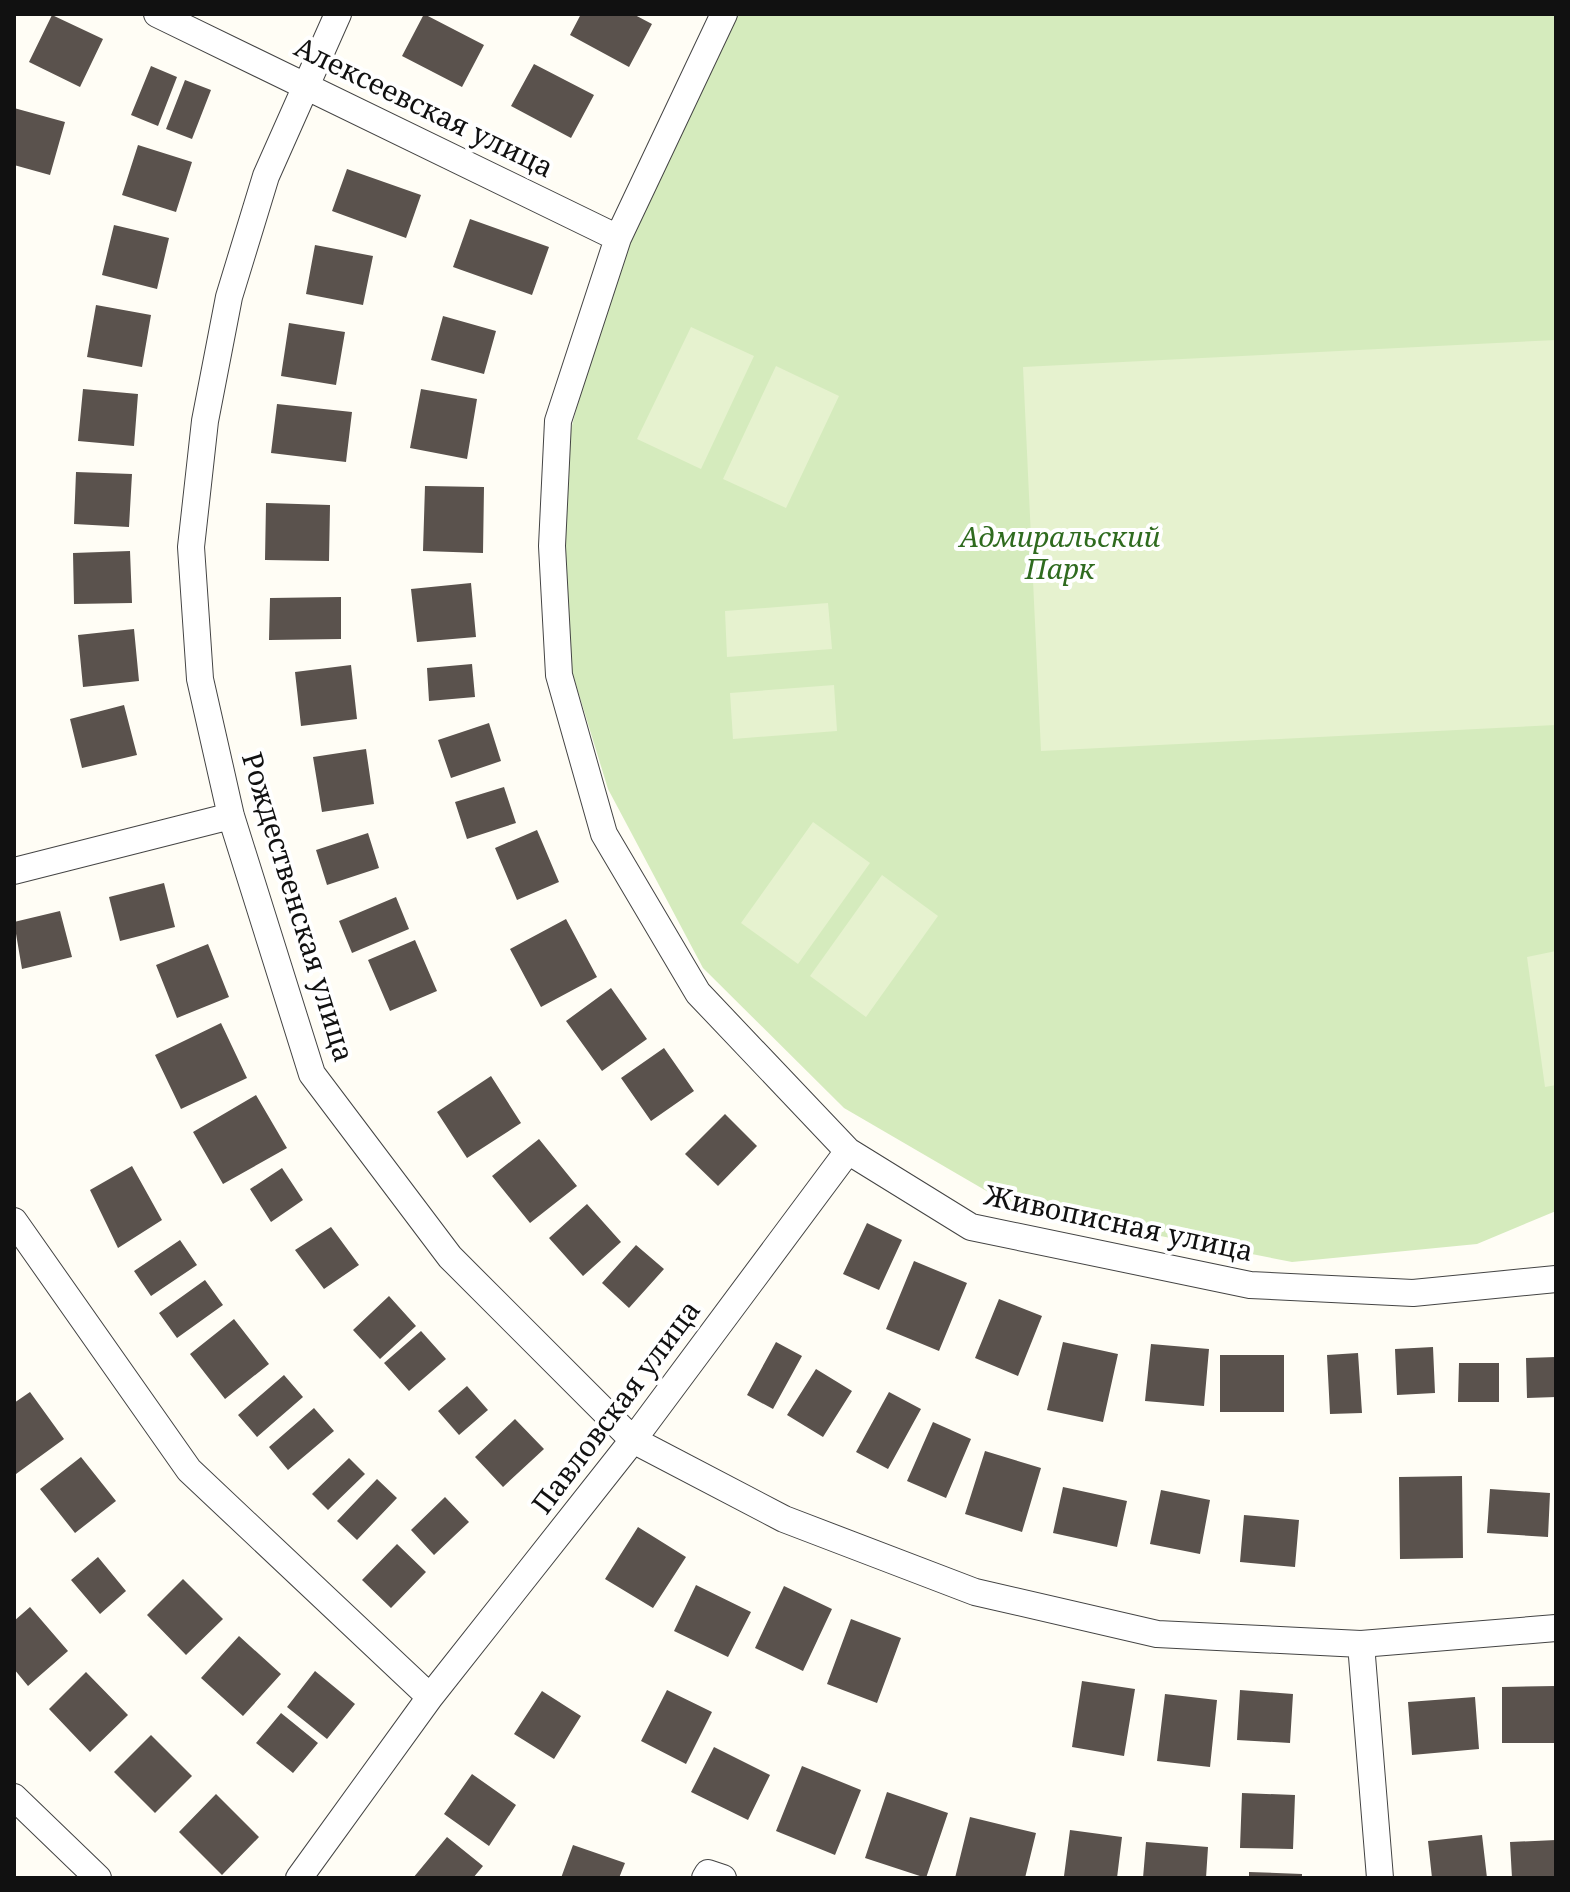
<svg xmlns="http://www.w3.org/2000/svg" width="1570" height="1892" viewBox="0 0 1570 1892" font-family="'Noto Serif',serif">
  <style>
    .green { fill: #d5ebbd }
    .pitch { fill: #e6f2cf }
    .building { fill: #5a524d }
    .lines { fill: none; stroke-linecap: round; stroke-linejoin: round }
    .minor-casing { stroke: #444; stroke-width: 28 }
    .minor { stroke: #fff; stroke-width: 26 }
    .labels { text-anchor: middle; stroke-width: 8; stroke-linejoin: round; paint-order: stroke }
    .street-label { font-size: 28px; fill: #111; stroke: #fff }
    .park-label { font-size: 28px; font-style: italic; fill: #2f6b1f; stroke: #fff }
  </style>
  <rect width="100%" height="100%" fill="#fffdf5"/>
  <path class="green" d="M738,14H1556V1211L1477,1244L1292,1262L1014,1207L844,1108L703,968L608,789L566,652L564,455L618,255Z"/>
  <path class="pitch" d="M691,327L754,356L701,469L637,439Z
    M1556,340V725L1041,751L1023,367Z
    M776,366L839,396L786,508L723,479Z
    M828,603L832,649L727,657L725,611Z
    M834,685L837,731L733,739L730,693Z
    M813,822L870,863L798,964L741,923Z
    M882,875L938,916L866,1017L810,976Z
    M1556,951V1085L1545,1087L1527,957Z"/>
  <path class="building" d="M424,14L484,45L462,87L402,56Z
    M581,14H633L652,24L629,67L570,35Z
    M52,15L103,39L80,87L29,62Z
    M534,64L594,95L571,138L511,106Z
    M151,66L177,77L158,126L131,115Z
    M185,80L211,90L192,139L166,129Z
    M14,108L65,122L50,175L14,165Z
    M138,145L192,162L176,212L122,195Z
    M347,169L421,195L406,238L332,211Z
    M470,219L549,247L532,295L453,267Z
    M114,225L169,238L157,289L102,275Z
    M315,245L373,256L363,305L306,294Z
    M96,305L151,315L142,367L87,357Z
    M443,316L496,331L484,374L431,360Z
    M289,323L345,332L336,385L281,376Z
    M83,389L138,394L134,446L78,441Z
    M421,389L477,399L467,459L410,448Z
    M277,404L352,412L346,462L271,453Z
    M76,472L132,474L129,527L74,524Z
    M425,486L484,487L483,553L423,551Z
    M266,503L330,505L329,561L265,560Z
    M130,551L132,603L74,604L73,553Z
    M471,583L476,637L417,642L411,589Z
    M341,597V639L269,640L270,598Z
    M134,629L139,681L83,687L78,635Z
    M472,664L475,697L429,701L427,668Z
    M351,665L357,719L301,726L295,672Z
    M124,705L137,755L82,768L70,719Z
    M489,723L501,761L451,778L438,740Z
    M366,749L374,804L322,812L313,757Z
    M504,787L516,823L467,839L455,802Z
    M537,830L559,882L517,900L495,848Z
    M368,833L379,868L327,885L316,850Z
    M164,883L175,927L120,941L109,897Z
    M396,897L409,929L352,953L339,921Z
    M60,911L72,957L22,969L14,922Z
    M566,919L597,977L541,1007L510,949Z
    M415,940L437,991L390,1011L368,960Z
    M208,944L229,997L177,1018L156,965Z
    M611,988L647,1039L602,1071L566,1021Z
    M221,1023L247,1078L181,1109L155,1055Z
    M664,1048L694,1091L651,1121L621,1078Z
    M491,1076L521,1123L467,1158L437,1112Z
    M256,1095L287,1148L223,1184L193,1132Z
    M725,1114L757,1146L718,1186L685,1154Z
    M539,1139L577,1186L530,1223L492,1176Z
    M132,1166L162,1220L118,1248L90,1190Z
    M282,1168L303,1200L271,1222L250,1189Z
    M587,1204L621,1242L583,1276L549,1238Z
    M867,1223L902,1240L879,1290L843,1274Z
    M331,1227L359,1265L324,1289L295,1250Z
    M180,1240L197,1265L151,1296L134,1271Z
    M636,1245L664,1269L629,1308L602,1283Z
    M914,1261L967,1283L939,1351L886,1329Z
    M205,1280L223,1305L177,1338L159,1313Z
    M389,1296L416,1326L380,1359L353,1330Z
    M999,1299L1042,1316L1018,1376L975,1358Z
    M234,1319L269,1364L225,1399L190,1354Z
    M421,1331L446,1359L409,1391L384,1363Z
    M776,1342L802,1356L773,1409L747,1395Z
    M1063,1342L1118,1354L1103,1422L1047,1410Z
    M1151,1344L1209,1349L1204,1406L1145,1401Z
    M1433,1347L1435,1393L1397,1395L1395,1349Z
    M1358,1353L1362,1413L1330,1414L1327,1355Z
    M1220,1355H1284V1412H1220Z
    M1556,1357V1397L1527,1398L1526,1358Z
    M1459,1363H1499V1402H1458Z
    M816,1369L852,1391L823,1437L787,1415Z
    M284,1375L303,1397L257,1437L238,1415Z
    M467,1386L488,1410L459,1435L438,1411Z
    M30,1392L64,1439L16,1474L14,1403Z
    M889,1392L921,1409L888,1469L856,1452Z
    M314,1408L334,1431L288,1470L269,1447Z
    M515,1419L544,1449L503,1487L475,1457Z
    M933,1422L971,1439L946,1498L907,1481Z
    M985,1451L1041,1468L1022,1532L965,1514Z
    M81,1457L116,1501L75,1533L40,1489Z
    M349,1458L365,1474L328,1510L312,1494Z
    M1462,1476L1463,1558L1400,1559L1399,1477Z
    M377,1479L397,1498L357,1540L337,1521Z
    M1063,1487L1127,1501L1117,1547L1053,1533Z
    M1490,1489L1550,1493L1548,1537L1487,1533Z
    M1161,1490L1210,1500L1200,1554L1150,1544Z
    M445,1497L469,1522L434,1555L411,1530Z
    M1244,1515L1299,1520L1295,1567L1240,1562Z
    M638,1527L686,1557L653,1608L605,1579Z
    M397,1544L426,1572L391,1608L362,1580Z
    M98,1557L126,1591L100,1614L71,1580Z
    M183,1579L223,1619L186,1655L147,1615Z
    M696,1585L751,1612L728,1657L674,1631Z
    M784,1586L832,1609L803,1671L755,1648Z
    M30,1607L68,1651L28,1686L14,1669V1621Z
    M851,1619L901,1638L877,1703L827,1684Z
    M239,1636L281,1674L243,1716L201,1678Z
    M315,1671L355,1704L327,1739L287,1707Z
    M86,1672L128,1715L90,1752L49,1709Z
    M1082,1681L1135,1689L1124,1756L1072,1747Z
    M1556,1686V1743H1502V1687Z
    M667,1690L712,1712L686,1764L641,1741Z
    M1240,1690L1293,1694L1290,1743L1237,1740Z
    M542,1691L581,1716L554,1759L514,1734Z
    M1165,1694L1217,1700L1210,1767L1157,1761Z
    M1475,1697L1479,1749L1412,1755L1408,1702Z
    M281,1713L318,1743L293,1773L256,1743Z
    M151,1735L192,1776L155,1813L114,1772Z
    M714,1747L770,1775L748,1820L691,1792Z
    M802,1766L861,1790L835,1855L776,1831Z
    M472,1774L516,1805L489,1846L444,1814Z
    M887,1792L948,1813L926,1878L865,1858Z
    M1242,1793L1295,1795L1293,1849L1240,1848Z
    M216,1794L259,1837L222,1875L179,1832Z
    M970,1817L1036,1833L1025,1878H955Z
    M1070,1830L1122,1837L1117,1878L1064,1876Z
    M1482,1835L1487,1878H1432L1428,1841Z
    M447,1837L483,1866L473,1878H413Z
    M1556,1840V1878H1512L1510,1842Z
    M1146,1842L1208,1847L1206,1878H1143Z
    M573,1845L625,1863L619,1878H561Z
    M1249,1872L1302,1874V1878H1249Z"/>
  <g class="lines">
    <defs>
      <path id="minor" d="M157,14L618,238
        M338,14L266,176L229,297L205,421L191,547L200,679L231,816L312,1074L450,1257L633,1440L784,1519L975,1592L1157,1634L1361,1644L1556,1628
        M724,14L618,238L558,421L552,546L559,675L604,834L698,993L848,1151L971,1227L1250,1285L1413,1293L1556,1279
        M14,871L231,816
        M14,1221L189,1470L430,1697
        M1361,1644L1380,1878
        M14,1797L98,1878
        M299,1878L430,1697L633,1440L848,1151
        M705,1878L708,1873L723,1878"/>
    </defs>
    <use href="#minor" class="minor-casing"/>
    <use href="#minor" class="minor"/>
  </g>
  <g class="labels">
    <g class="street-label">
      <text transform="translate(424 107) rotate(26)" y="10">Алексеевская улица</text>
      <text transform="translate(298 907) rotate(73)" y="10">Рождественская улица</text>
      <text transform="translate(1119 1223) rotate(12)" y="10">Живописная улица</text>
      <text transform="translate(616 1407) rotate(-53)" y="10">Павловская улица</text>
    </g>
    <g class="park-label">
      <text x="1060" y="547">Адмиральский<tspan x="1060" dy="32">Парк</tspan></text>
    </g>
  </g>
  <rect width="1570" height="1892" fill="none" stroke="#111111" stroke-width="32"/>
</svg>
